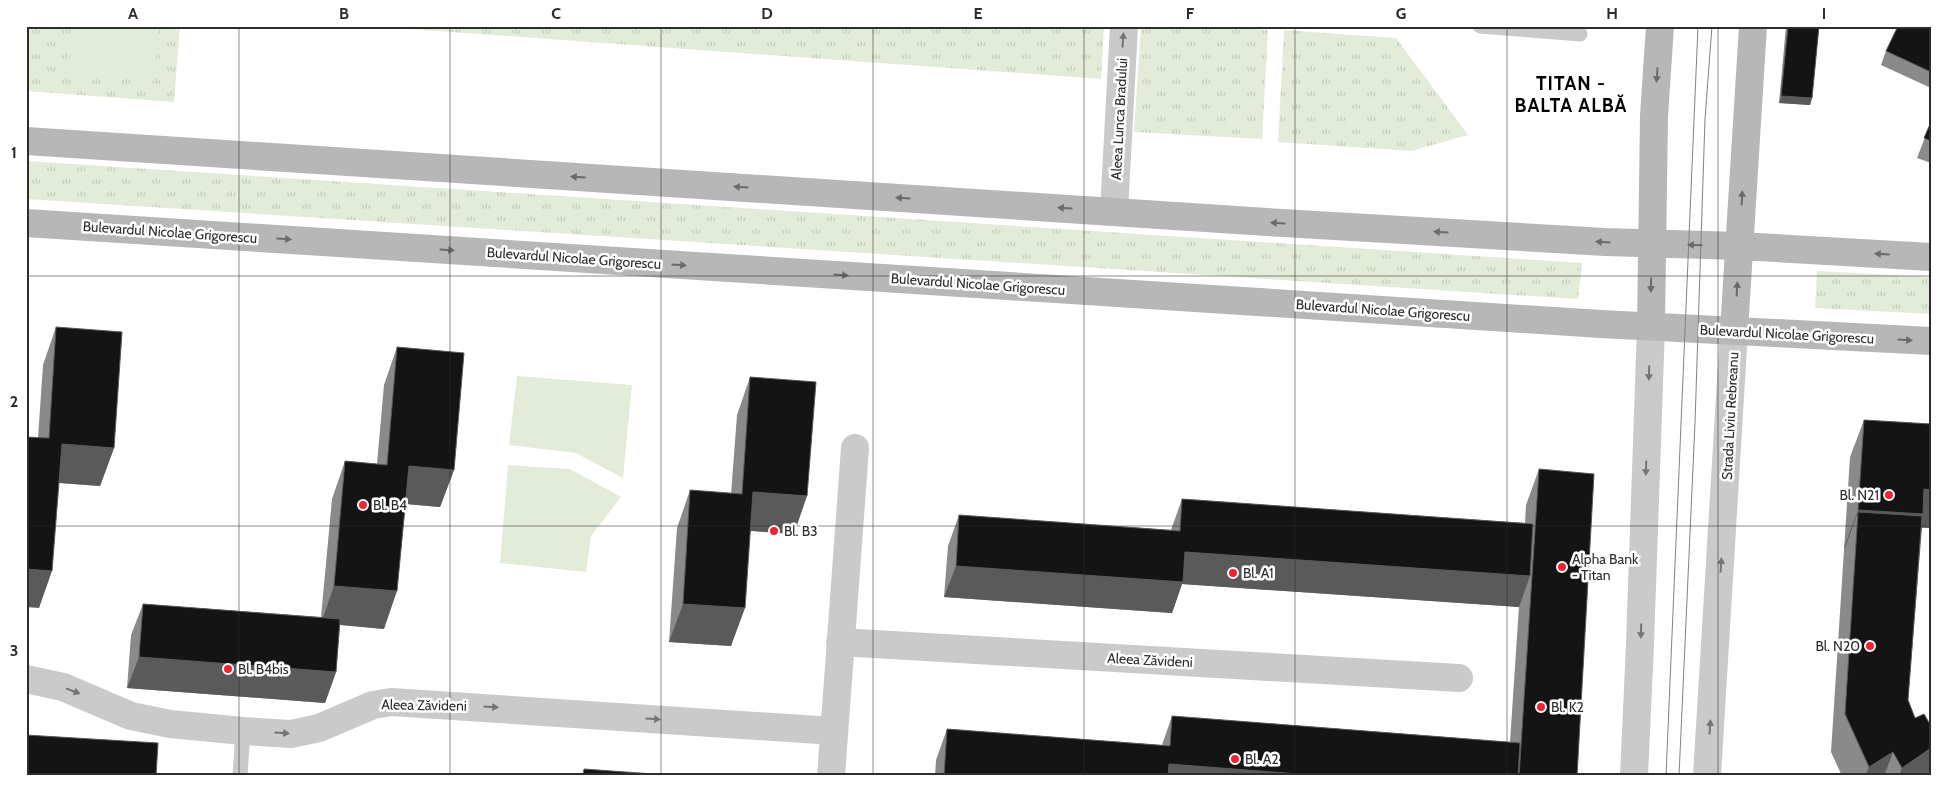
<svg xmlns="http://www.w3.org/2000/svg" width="1957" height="802" viewBox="0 0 1957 802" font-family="Cabin,sans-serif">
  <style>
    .grass { fill: url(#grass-tufts) }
    .park { fill: #e3ecd9 }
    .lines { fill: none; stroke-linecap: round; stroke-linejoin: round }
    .service { stroke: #cacaca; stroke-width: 15 }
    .minor { stroke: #cacaca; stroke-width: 28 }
    .tertiary { stroke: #cacaca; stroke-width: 28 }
    .secondary { stroke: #b7b7b7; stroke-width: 28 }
    .tram { stroke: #828282; stroke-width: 1 }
    .wall { fill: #8a8a8a }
    .shaded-wall { fill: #5a5a5a }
    .building { fill: #141414; stroke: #5a5a5a }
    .oneway { fill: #747474 }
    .oneway2 { fill: #6b6b6b }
    .grid { fill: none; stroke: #2d2d2d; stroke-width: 1; stroke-opacity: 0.55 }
    .poi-dot { fill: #f02334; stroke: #fff; stroke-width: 2 }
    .labels { text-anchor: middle; stroke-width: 5; stroke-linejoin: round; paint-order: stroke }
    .street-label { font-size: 14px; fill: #2d2d2d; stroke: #fff }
    .poi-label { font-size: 14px; fill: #2d2d2d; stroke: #fff; text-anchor: start }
    .district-label { font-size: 19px; font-weight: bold; letter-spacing: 1px; fill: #000; stroke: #fff }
    .neatline { fill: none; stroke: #2d2d2d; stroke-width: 2 }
    .grid-label { font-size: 16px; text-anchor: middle; font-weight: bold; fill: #2d2d2d }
  </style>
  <defs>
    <pattern id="grass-tufts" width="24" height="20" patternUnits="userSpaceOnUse" patternTransform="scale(1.25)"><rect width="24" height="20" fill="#e3ecd9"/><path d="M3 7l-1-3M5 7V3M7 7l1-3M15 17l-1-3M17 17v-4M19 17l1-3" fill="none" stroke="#c3cbbb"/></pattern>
  </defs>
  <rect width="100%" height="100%" fill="#fff"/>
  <path class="grass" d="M26,26H180L174,102L26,91Z
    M368,26H1104L1101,79Z
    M1141,26H1205L1268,30L1262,139L1134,132Z
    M1284,30L1396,38L1468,135L1411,151L1278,142Z
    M26,161L1582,263L1578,299L26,199Z
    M1817,271L1931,277V314L1815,308Z"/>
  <path class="park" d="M72,26H159L154,81L68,73Z
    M517,376L632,385L623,478L576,453L509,445Z
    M508,465L570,469L621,497L591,536L586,572L500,563Z"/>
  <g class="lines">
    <path class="service" d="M1480,26L1580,34
      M240,776L243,731"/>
    <path class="minor" d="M1114,211L1124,26
      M840,642L1459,678
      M26,679L63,687L131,716L170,724L243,731L291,734L319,728L373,705L391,702L834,731
      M831,776L855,448"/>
    <path class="tertiary" d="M1634,776L1640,644L1651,326
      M1707,776L1734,331"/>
    <path class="secondary" d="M26,141L1267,222L1605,242L1739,246L1931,257
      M26,223L1601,324L1931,341
      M1651,326L1654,116L1660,26
      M1734,331L1753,26"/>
    <path class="tram" d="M1666,776L1698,26
      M1679,776L1695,423L1705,119L1712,26"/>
  </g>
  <path class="wall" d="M1786,26H1819L1812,98L1810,105L1779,103Z
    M1931,27V88L1881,65L1886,51Z
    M1931,122V163L1917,158Z
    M56,327L114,448L100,486L59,483L39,608L38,438L43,365Z
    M397,347L454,470L440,507L405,504L384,629L340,625L336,672L325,703L127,688L131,635L143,604L321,617L332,499L345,461L377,464L384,385Z
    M750,377L794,534L750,531L731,646L669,642L677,528L690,490L731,494L737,415Z
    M1864,420L1931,424V528H1922L1908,700L1928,776H1842L1831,752L1850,457Z
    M1539,469L1577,776H935L936,760L947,729L1162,745L1172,716L1510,742L1519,606V607L1182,584L1172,613L944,597L948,546L959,515L1171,530L1182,499L1525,523L1526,505Z"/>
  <path class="shaded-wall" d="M1781,96L1812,98L1810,105L1779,103Z
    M62,444L114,448L100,486L48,482Z
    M409,466L454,470L440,507L395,503Z
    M1924,489L1931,490V528L1918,527L1858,512L1845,548H1844L1858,510Z
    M753,492L807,496L794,534L739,530Z
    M1185,552L1530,576L1519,607L1182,584L1172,613L944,597L956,566Z
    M26,569L52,571L39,608L26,607Z
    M334,586L397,591L384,629L321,623Z
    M683,604L745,608L731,646L669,642Z
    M139,657L336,672L325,703L127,688Z
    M1931,748V768L1928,776H1899L1902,768Z
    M1893,752L1884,776H1865L1869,767Z
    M1169,764L1325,776H1164Z"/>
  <path class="building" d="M1788,26H1819L1812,98L1781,96Z
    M1898,26L1931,27V72L1886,51Z
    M1931,122V141L1924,138Z
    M56,327L122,332L114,448L62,444L52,571L26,569V437L49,438Z
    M397,347L464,353L454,470L409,466L397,591L334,586L345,461L387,465Z
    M750,377L816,382L807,496L753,492L745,608L683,604L690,490L742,494Z
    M1864,420L1931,424V490L1924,489L1923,514L1858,510Z
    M1539,469L1594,474L1577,776H1519Z
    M1182,499L1533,524L1530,576L1185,552L1183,582L956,566L959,515L1180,531Z
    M1858,512L1922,516L1908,700L1915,718L1924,714L1931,726V748L1902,768L1893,752L1869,767L1845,714Z
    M143,604L340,619L336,672L139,657Z
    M1172,716L1520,743L1518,776H1325L1169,764L1168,776H944L947,729L1170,746Z
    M26,735L158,743L156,776H26Z
    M584,769L681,776H583Z"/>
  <defs><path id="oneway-solid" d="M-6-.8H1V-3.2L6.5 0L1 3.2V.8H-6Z" transform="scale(1.25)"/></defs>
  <g class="oneway">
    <use href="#oneway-solid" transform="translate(1123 40) rotate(-86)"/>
    <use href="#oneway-solid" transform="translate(1649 373) rotate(92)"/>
    <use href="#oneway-solid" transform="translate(1646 468) rotate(92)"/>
    <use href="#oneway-solid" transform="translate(1721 565) rotate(-86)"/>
    <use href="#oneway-solid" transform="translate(1641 631) rotate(92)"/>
    <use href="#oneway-solid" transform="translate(73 691) rotate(21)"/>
    <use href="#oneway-solid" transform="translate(491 707) rotate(4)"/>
    <use href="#oneway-solid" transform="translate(653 719) rotate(4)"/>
    <use href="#oneway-solid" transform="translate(1710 727) rotate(-86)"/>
    <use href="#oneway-solid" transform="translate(282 733) rotate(3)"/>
  </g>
  <g class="oneway2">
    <use href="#oneway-solid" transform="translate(1657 75) rotate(94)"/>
    <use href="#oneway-solid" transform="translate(578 177) rotate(-176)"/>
    <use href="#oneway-solid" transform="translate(741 187) rotate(-176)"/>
    <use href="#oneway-solid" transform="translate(903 198) rotate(-176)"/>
    <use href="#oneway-solid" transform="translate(1742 198) rotate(-87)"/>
    <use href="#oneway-solid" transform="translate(1065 208) rotate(-176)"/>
    <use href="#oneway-solid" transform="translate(1278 223) rotate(-177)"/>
    <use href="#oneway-solid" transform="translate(1441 232) rotate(-177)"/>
    <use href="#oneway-solid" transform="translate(284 239) rotate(4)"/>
    <use href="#oneway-solid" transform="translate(1603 242) rotate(-177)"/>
    <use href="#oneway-solid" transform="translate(1695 245) rotate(-179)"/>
    <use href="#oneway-solid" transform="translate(447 250) rotate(4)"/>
    <use href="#oneway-solid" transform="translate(1882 254) rotate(-177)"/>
    <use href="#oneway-solid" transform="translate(679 265) rotate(4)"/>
    <use href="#oneway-solid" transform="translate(841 275) rotate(4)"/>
    <use href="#oneway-solid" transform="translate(1651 285) rotate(91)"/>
    <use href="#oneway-solid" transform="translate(1737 289) rotate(-87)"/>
    <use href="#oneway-solid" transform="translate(1905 340) rotate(3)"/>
  </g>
  <path class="grid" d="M239,26V776M450,26V776M661,26V776M873,26V776M1084,26V776M1295,26V776M1507,26V776M1718,26V776M26,276H1931M26,526H1931"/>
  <g class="poi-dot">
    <circle cx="1889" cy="495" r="5"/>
    <circle cx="363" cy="505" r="5"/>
    <circle cx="774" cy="531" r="5"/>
    <circle cx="1562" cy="567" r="5"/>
    <circle cx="1233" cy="573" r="5"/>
    <circle cx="1870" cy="646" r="5"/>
    <circle cx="228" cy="669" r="5"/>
    <circle cx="1541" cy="707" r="5"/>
    <circle cx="1235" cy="759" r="5"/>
  </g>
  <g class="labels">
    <g class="street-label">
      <text transform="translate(1119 119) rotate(-87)" y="5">Aleea Lunca Bradului</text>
      <text transform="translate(170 232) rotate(4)" y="5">Bulevardul Nicolae Grigorescu</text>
      <text transform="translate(574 258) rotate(4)" y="5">Bulevardul Nicolae Grigorescu</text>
      <text transform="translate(978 284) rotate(4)" y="5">Bulevardul Nicolae Grigorescu</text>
      <text transform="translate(1383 310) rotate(4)" y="5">Bulevardul Nicolae Grigorescu</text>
      <text transform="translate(1787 334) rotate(3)" y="5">Bulevardul Nicolae Grigorescu</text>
      <text transform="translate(1730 416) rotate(-87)" y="5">Strada Liviu Rebreanu</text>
      <text transform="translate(1150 660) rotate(3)" y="5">Aleea Zăvideni</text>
      <text transform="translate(424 705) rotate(1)" y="5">Aleea Zăvideni</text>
    </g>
    <g class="poi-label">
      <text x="1879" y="500" text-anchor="end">Bl. N21</text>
      <text x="373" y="510">Bl. B4</text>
      <text x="784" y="536">Bl. B3</text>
      <text x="1572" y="564">Alpha Bank<tspan x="1572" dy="16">- Titan</tspan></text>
      <text x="1243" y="578">Bl. A1</text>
      <text x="1860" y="651" text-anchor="end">Bl. N20</text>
      <text x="238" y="674">Bl. B4bis</text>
      <text x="1551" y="712">Bl. K2</text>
      <text x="1245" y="764">Bl. A2</text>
    </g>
    <g class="district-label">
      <text x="1571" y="90">TITAN -<tspan x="1571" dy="22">BALTA ALBĂ</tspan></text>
    </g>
  </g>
  <rect width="1957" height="802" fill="none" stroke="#ffffff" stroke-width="55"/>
  <rect x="28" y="28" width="1902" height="746" class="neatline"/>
  <g class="grid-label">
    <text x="133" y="19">A</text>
    <text x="344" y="19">B</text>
    <text x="556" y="19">C</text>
    <text x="767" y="19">D</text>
    <text x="978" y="19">E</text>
    <text x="1190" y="19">F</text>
    <text x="1401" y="19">G</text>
    <text x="1612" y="19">H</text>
    <text x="1824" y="19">I</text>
    <text x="14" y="158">1</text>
    <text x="14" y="407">2</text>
    <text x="14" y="656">3</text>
  </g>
</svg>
